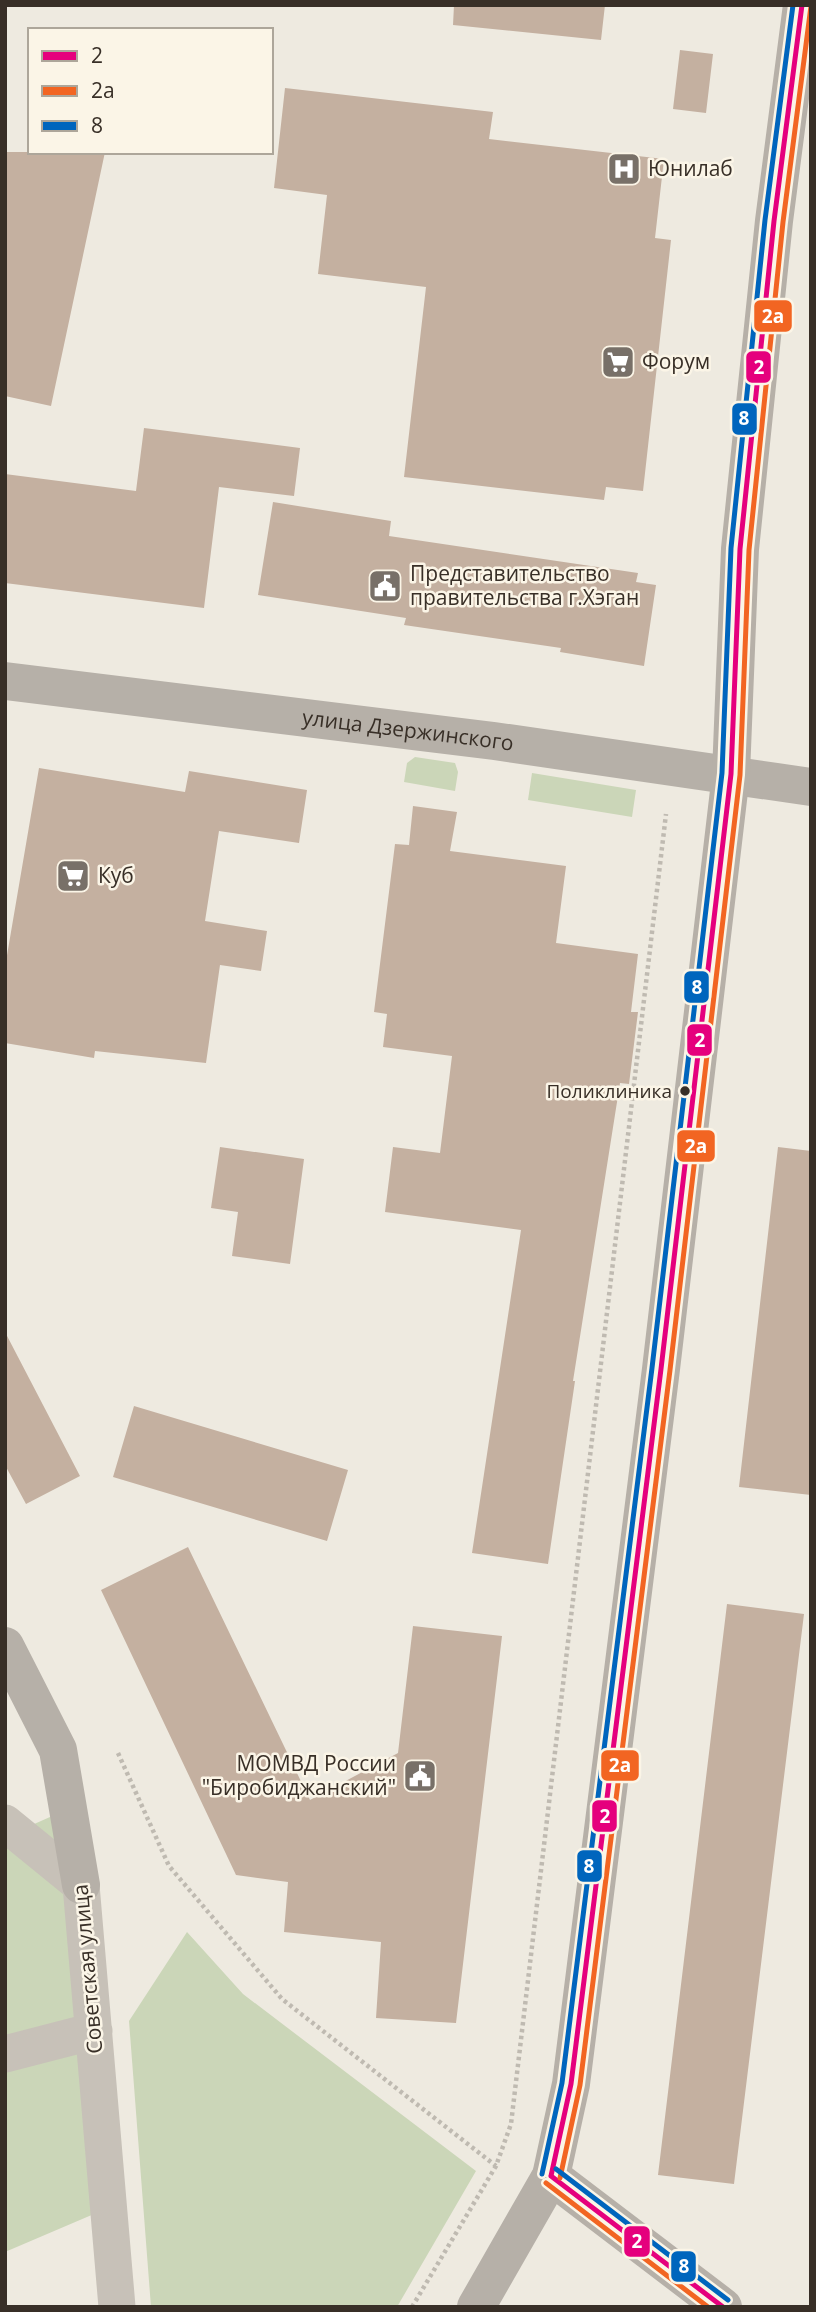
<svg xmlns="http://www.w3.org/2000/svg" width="816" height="2312" viewBox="0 0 816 2312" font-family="'Open Sans',sans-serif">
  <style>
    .green { fill: #cbd6b8 }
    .building { fill: #c4b0a0 }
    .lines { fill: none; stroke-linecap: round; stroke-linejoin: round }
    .path { stroke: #bfbab1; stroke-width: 4.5; stroke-dasharray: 3.5 3.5; stroke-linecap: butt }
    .minor { stroke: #c7c1b8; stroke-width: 37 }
    .major { stroke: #b6b0a8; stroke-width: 38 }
    .bus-1-casing { stroke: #fbf5e7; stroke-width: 10 }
    .bus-2-casing { stroke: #fbf5e7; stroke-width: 10 }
    .bus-3-casing { stroke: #fbf5e7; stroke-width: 10 }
    .bus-1 { stroke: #e5007d; stroke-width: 5 }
    .bus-2 { stroke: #f26522; stroke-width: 5 }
    .bus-3 { stroke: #0065bd; stroke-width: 5 }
    .bus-dot { fill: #382f27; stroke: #fbf5e7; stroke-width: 2.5 }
    .labels { text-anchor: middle; stroke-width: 5; stroke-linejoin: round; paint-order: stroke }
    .bus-label { font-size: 19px; fill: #382f27; stroke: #fbf5e7; text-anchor: end }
    .poi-label { font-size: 21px; fill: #382f27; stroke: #fbf5e7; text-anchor: start }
    .street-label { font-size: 21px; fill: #382f27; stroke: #fbf5e7 }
    .line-badge { stroke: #fbf5e7; stroke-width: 2.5 }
    .badge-label { font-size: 19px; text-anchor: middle; font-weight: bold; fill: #fff }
  </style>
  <rect width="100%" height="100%" fill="#eeeae0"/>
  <path class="green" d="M415,757L455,763L458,772L455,791L404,782L407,763Z
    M532,773L636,790L632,817L528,800Z
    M59,1813L101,2211L5,2252V1837Z
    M187,1932L243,1994L476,2171L397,2307H151L129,2021Z"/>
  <path class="building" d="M454,5H605L601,40L453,25Z
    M680,50L713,54L706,113L673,109Z
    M285,88L493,112L489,139L664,159L655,238L671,240L643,491L606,487L604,500L404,477L426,287L318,274L327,195L274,188Z
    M5,152H105L51,406L5,396Z
    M144,428L300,448L294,496L219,487L204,608L5,583V474L136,491Z
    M273,502L391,521L389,536L638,573L636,582L656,585L644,666L560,652L561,648L404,625L406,618L258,595Z
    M39,768L185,792L189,771L307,790L299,843L219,831L205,921L267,931L261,971L220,965L206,1063L95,1051L94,1058L5,1043V967Z
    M413,806L457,812L450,851L566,866L556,943L638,954L631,1012H638L629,1084L620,1083L573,1381H575L548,1564L472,1553L521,1230L385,1212L393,1147L440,1153L452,1056L383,1047L387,1014L374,1012L395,844L409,845Z
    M220,1147L304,1159L290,1264L232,1256L238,1212L211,1208Z
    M778,1147L811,1151V1495L739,1487Z
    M5,1332L80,1476L26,1504L5,1465Z
    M134,1406L348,1470L327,1541L113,1477Z
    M188,1547L310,1800L398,1753L413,1626L502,1636L456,2023L376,2018L381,1942L284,1932L288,1882L236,1875L101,1590Z
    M727,1604L804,1614L734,2184L658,2175Z"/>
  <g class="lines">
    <path class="path" d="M118,1753L169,1866L282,1999L496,2166
      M412,2307L496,2166L511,2124L666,814"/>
    <path class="minor" d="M5,1823L81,1885L117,2307
      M5,2054L94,2031"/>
    <g class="major">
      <path id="s1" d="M5,681L494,741L811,787"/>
      <path d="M5,1646L58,1750L81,1885"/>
      <path d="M551,2176L723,2307"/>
      <path d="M476,2307L551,2176L571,2084L661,1369L731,774L740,549L774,221L802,5"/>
    </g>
    <defs>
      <path id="bus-1" d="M551,2176L571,2084L661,1369L731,774L740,549L774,221L802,5
        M551,2176L723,2307"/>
      <path id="bus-2" d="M560,2178L580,2085L670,1370L740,775L749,550L783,222L811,6
        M546,2183L708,2307"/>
      <path id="bus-3" d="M556,2169L728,2300
        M542,2174L562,2083L652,1368L722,773L731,548L765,220L793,5"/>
    </defs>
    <use href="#bus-1" class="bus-1-casing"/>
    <use href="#bus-2" class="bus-2-casing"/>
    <use href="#bus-3" class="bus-3-casing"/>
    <use href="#bus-1" class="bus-1"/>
    <use href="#bus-2" class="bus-2"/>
    <use href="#bus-3" class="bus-3"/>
  </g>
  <defs>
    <symbol id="hospital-square" viewBox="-11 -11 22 22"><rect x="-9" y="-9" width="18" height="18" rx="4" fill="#787068" stroke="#fbf5e7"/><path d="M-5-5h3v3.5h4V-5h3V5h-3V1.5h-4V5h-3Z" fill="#fff"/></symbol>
    <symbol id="supermarket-square" viewBox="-11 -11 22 22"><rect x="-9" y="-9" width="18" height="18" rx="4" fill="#787068" stroke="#fbf5e7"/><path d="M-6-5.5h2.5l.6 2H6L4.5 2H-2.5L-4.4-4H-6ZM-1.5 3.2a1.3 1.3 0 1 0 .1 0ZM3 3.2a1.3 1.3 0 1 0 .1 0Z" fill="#fff"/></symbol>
    <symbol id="civic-square" viewBox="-11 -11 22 22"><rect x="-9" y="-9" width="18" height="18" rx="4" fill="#787068" stroke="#fbf5e7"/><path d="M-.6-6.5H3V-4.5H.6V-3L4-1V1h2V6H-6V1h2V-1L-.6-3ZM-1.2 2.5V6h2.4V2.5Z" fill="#fff"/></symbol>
  </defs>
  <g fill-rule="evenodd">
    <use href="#hospital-square" x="605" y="150" width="38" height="38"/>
    <use href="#supermarket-square" x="599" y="343" width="38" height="38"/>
    <use href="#civic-square" x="366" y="567" width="38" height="38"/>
    <use href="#supermarket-square" x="54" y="857" width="38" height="38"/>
    <use href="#civic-square" x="401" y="1757" width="38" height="38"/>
  </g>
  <circle class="bus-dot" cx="685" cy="1091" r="6"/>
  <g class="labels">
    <g class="bus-label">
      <text x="672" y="1098">Поликлиника</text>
    </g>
    <g class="poi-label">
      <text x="648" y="176">Юнилаб</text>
      <text x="642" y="369">Форум</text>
      <text x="410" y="581">Представительство<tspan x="410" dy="24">правительства г.Хэган</tspan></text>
      <text x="98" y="883">Куб</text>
      <text x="396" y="1771" text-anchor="end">МОМВД России<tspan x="396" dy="24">"Биробиджанский"</tspan></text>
    </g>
    <g class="street-label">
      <text dy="7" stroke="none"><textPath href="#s1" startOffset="406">улица Дзержинского</textPath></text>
      <text transform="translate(88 1969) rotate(-95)" y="7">Советская улица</text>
    </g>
  </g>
  <g class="line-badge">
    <rect x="753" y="299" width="40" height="34" rx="7" fill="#f26522"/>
    <rect x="745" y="350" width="27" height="34" rx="7" fill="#e5007d"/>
    <rect x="731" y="402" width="27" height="34" rx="7" fill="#0065bd"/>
    <rect x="683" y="970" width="27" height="34" rx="7" fill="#0065bd"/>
    <rect x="686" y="1023" width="27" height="34" rx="7" fill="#e5007d"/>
    <rect x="676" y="1129" width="40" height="34" rx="7" fill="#f26522"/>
    <rect x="600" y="1749" width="40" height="33" rx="7" fill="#f26522"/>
    <rect x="591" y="1799" width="27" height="34" rx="7" fill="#e5007d"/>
    <rect x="576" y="1849" width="27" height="34" rx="7" fill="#0065bd"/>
    <rect x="623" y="2225" width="28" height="33" rx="7" fill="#e5007d"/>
    <rect x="670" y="2250" width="27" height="33" rx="7" fill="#0065bd"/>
  </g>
  <g class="badge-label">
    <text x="773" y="323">2а</text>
    <text x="759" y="374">2</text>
    <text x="744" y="425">8</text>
    <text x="697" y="994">8</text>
    <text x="700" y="1047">2</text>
    <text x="696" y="1153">2а</text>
    <text x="620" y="1772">2а</text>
    <text x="605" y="1823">2</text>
    <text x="589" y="1873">8</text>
    <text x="637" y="2248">2</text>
    <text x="684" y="2273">8</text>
  </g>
  <rect width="816" height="2312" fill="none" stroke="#382f27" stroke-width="14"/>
  <rect x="28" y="28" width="245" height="126" fill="#fbf5e7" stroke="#ada69a" stroke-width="2"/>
  <rect x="42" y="51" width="35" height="10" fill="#e5007d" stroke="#ada69a" stroke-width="2"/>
  <text x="91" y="63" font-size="21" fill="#382f27">2</text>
  <rect x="42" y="86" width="35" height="10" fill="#f26522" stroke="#ada69a" stroke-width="2"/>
  <text x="91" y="98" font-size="21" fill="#382f27">2а</text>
  <rect x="42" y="121" width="35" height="10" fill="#0065bd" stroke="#ada69a" stroke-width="2"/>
  <text x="91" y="133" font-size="21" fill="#382f27">8</text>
</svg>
